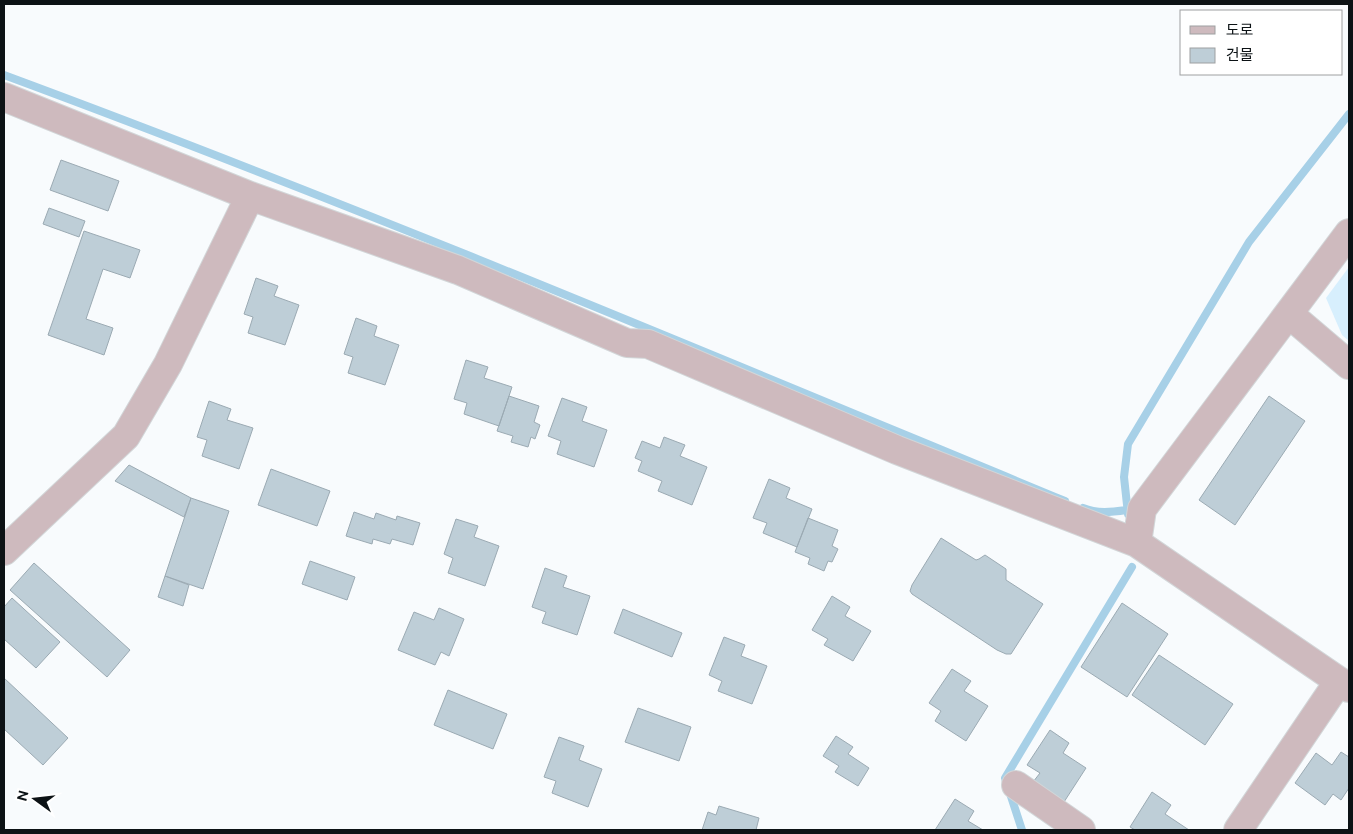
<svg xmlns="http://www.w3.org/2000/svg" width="1353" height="834" viewBox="0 0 1353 834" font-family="Ubuntu,'Noto Sans KR',sans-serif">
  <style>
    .green { fill: #d7effd }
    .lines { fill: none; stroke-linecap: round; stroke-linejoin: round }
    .stream { stroke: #a7d0e7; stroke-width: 8 }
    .building { fill: #beced7; stroke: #9baab3 }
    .minor-casing { stroke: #d2d6d8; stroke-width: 30 }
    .minor { stroke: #cebabe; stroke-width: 28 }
  </style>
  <rect width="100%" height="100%" fill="#f8fbfd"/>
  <path class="green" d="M1349,267V341L1342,335L1326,298Z"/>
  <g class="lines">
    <path class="stream" d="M4,75C361,207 712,355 1065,501
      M1083,508C1097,514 1112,512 1127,510
      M1128,514L1124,477L1128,444L1249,242L1349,114
      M1022,830L1005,778L1132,567"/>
  </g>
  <path class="building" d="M61,160L119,181L108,211L50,190Z
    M49,208L85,221L79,237L43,224Z
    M84,231L140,250L130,278L103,269L86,319L113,328L104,355L48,335Z
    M256,278L278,286L274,296L299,305L285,345L248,333L253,317L244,314Z
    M356,318L377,326L374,336L399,345L385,385L348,373L353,357L344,354Z
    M466,360L488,367L484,378L512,387L499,426L464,414L467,403L454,399Z
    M509,396L539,406L534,422L540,425L535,439L531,437L528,447L511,442L513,436L497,431Z
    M1269,396L1305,421L1235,525L1199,500Z
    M562,398L587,407L582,421L607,430L594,467L557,454L561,441L548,436Z
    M209,401L231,409L227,420L253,428L239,469L202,456L207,440L197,437Z
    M664,437L685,445L680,456L707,467L692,505L658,491L662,481L638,471L642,461L635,458L642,441L660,448Z
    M129,465L191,498L184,517L115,481Z
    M271,469L330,491L317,526L258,505Z
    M769,479L790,488L786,498L812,509L797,547L763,533L767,523L753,518Z
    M191,498L229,511L203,589L165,576Z
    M354,512L374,519L376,513L396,520L397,516L420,523L413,545L392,539L390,544L373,539L372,544L346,536Z
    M808,518L838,530L832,546L838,549L832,562L828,561L824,571L808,564L810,558L795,552Z
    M456,519L478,526L474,537L499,546L485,586L448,573L453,558L444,554Z
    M941,538L976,560L979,559L985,555L1006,569V580L1043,604L1011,654H1006L997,650L912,594L910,591L912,585Z
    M310,561L355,577L347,600L302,584Z
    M34,563L130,650L107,677L10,590Z
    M545,568L567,576L563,587L590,596L577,635L542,623L546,612L532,607Z
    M165,576L189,585L183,606L158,597Z
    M832,596L850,607L845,616L871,631L853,661L824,645L828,639L812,630Z
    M12,598L60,642L36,668L4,639V607Z
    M1122,603L1168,634L1127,697L1081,667Z
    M439,608L464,619L449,656L441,652L435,665L398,650L414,612L434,620Z
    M623,609L682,633L672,657L614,633Z
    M724,637L745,645L741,656L767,666L752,704L718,691L722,681L709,675Z
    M1159,655L1233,704L1205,745L1132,695Z
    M952,669L971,681L964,691L988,706L966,741L935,721L941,711L929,703Z
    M4,678L68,738L43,765L4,729Z
    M448,690L507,714L493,749L434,725Z
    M638,708L691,727L679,761L625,742Z
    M1050,730L1069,743L1063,753L1086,768L1064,802L1033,782L1040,773L1027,765Z
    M836,736L853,747L848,754L869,768L858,786L835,772L839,766L823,756Z
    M559,737L584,746L579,760L602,769L588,807L552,793L556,781L544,777Z
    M1341,752L1349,757V788L1341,800L1333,794L1325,805L1295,783L1316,753L1332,765Z
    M1152,792L1171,805L1165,814L1189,830H1135L1130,827Z
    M955,799L974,811L968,821L983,830H935Z
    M719,806L759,818L756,830H702L708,812L716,815Z"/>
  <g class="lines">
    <defs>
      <path id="minor" d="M4,97L250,196L458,270L627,343L648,344L897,450L1137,543L1349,688
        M1289,314L1349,365
        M1137,543L1142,509L1349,233
        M4,551L126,436L168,364L250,196
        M1016,785L1081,830
        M1238,830L1339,681"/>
    </defs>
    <use href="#minor" class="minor-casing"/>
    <use href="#minor" class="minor"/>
  </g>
  <rect width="1353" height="834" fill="none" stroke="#0c1215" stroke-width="10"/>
  <rect x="1180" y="10" width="162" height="65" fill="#ffffff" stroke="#9ea0a1"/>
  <rect x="1190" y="26" width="25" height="8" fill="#cebabe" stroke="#9ea0a1"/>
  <text x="1226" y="35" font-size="15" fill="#0c1215">도로</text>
  <rect x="1190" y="48" width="25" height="15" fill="#beced7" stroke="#9ea0a1"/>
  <text x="1226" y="60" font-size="15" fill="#0c1215">건물</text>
  <g transform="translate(35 799) rotate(285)" stroke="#ffffff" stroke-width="4" paint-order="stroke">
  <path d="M0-4L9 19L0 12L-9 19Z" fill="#0c1215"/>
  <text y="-8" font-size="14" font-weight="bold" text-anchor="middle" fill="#0c1215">N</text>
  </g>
</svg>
